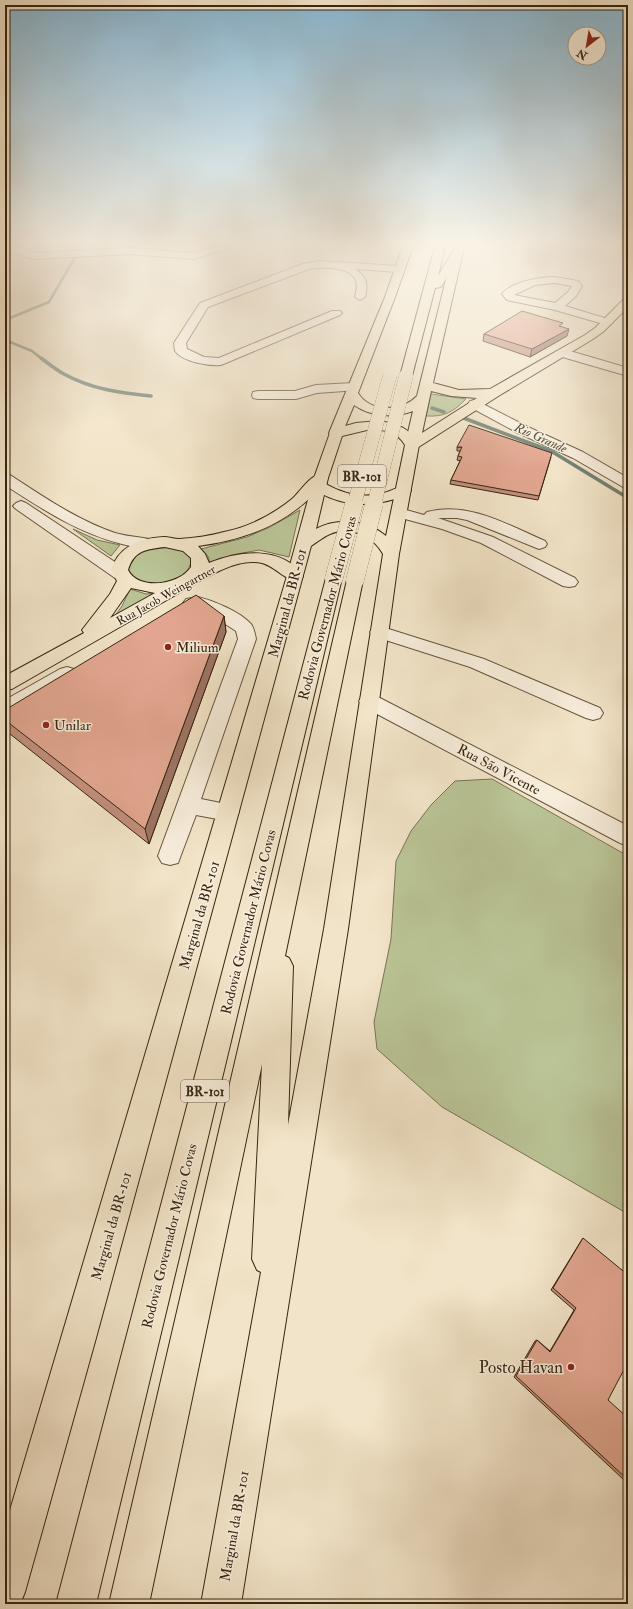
<svg xmlns="http://www.w3.org/2000/svg" width="633" height="1609" viewBox="0 0 633 1609" font-family="'IM FELL Double Pica',serif">
  <style>
    .green { fill: #bac496; stroke: #787454 }
    .lines { fill: none; stroke-linecap: round; stroke-linejoin: round }
    .stream-far1 { stroke: #738173; stroke-width: 2.5 }
    .stream { stroke: #738173; stroke-width: 3.5 }
    .minor-casing { stroke: #66553f; stroke-width: 2 }
    .major-casing { stroke: #372511; stroke-width: 2 }
    .highway-casing { stroke: #372511; stroke-width: 2 }
    .minor { fill: #f7eddb; fill-rule: evenodd }
    .major { fill: #f2e4c8; fill-rule: evenodd }
    .highway { fill: #f2e4c8; fill-rule: evenodd }
    .highway-bridge-far1-casing { stroke: #372511; stroke-width: 14; stroke-linecap: butt }
    .highway-bridge-casing { stroke: #372511; stroke-width: 18; stroke-linecap: butt }
    .highway-bridge-far1 { stroke: #f2e4c8; stroke-width: 14 }
    .highway-bridge { stroke: #f2e4c8; stroke-width: 18 }
    .wall { fill: #c28f7c; stroke: #372511 }
    .shaded-wall { fill: #9e7465; stroke: #372511 }
    .building { fill: #e2a690; stroke: #372511 }
    .poi-dot { fill: #8f2418; stroke: #f7eddb; stroke-width: 1.5 }
    .labels { text-anchor: middle; stroke-width: 3; stroke-linejoin: round; paint-order: stroke }
    .far-street-label { font-size: 12px; fill: #372511; stroke: #f7eddb }
    .far-water-label { font-size: 13px; font-style: italic; fill: #555342; stroke: #f7eddb }
    .shield { fill: #f7eddb; stroke: #71614e; stroke-width: 1 }
    .shield-label { font-size: 13px; font-weight: bold; fill: #372511 }
    .street-label { font-size: 14px; fill: #372511; stroke: #f7eddb }
    .poi-label { font-size: 14px; fill: #372511; stroke: #f7eddb; text-anchor: start }
    .near-poi-label { font-size: 17px; fill: #372511; stroke: #f7eddb; text-anchor: end }
  </style>
  <rect width="100%" height="100%" fill="#f2e4c8"/>
  <filter id="stains"><feTurbulence type="fractalNoise" baseFrequency=".005" numOctaves="4"/><feColorMatrix values="0 0 0 0 .2 0 0 0 0 .09 0 0 0 0 .02 0 0 0 .5 -.17"/></filter>
  <radialGradient id="worn" r=".72"><stop offset=".6" stop-color="#630" stop-opacity="0"/><stop offset="1" stop-color="#630" stop-opacity=".3"/></radialGradient>
  <path class="green" d="M30,243H56L30,251L18,246Z
    M431,394L466,399C453,412 445,417 426,416Z
    M300,510L289,557L259,550L232,555L209,564C210,556 206,554 201,549L247,537L270,527Z
    M73,529L97,540L120,545L111,556Z
    M156,547C226,545 175,600 138,579C113,564 142,551 156,547Z
    M130,589L146,594L154,593L114,617L122,606Z
    M492,779L628,856V1214L442,1107L377,1049L374,1022L391,939L396,861L411,831L431,805L455,781Z"/>
  <g class="lines">
    <path class="stream-far1" d="M79,251L84,243
      M5,320L49,302L75,257
      M5,340L32,351L42,359"/>
    <path class="stream" d="M41,358C48,363 56,370 64,374C91,389 120,393 151,396
      M432,408L444,412
      M461,417L551,451L628,498"/>
    <defs>
      <path id="minor" d="M5,243L36,253L130,248L193,253L228,243H243L241,245L193,259L130,254L36,259L26,257L5,248Z
        M320,261L399,266L404,269L399,272L355,269C367,276 368,285 365,297L360,300L355,297C356,292 358,286 356,281C351,266 321,267 309,269L208,307L186,343L187,349L204,357L219,358L332,311H340L342,313L340,315L221,365C208,366 183,362 175,351L174,343L200,303L303,264Z
        M555,277L578,281L582,286L576,296L565,306L611,320L613,322L611,324L607,325L555,310L507,300L502,294C511,282 540,277 555,277ZM555,283L572,286L568,292L555,303L514,295L535,285Z
        M563,349L628,368V376L559,356L557,353L559,350Z
        M354,383L358,384L360,387L358,390L317,393L296,399H258L253,398L252,395L253,392L258,391H295L316,385Z
        M475,400L528,427L583,452L628,478V488L623,487L573,458L518,433L470,407L468,404L470,401Z
        M5,474L10,475C44,497 77,520 115,533C129,537 144,537 158,541L160,544L158,547C146,550 133,547 122,544C78,533 42,509 5,485Z
        M21,501L26,503L127,570L129,574L127,578L121,579L115,578L16,509L13,506L16,503Z
        M399,508L424,515L427,512C468,501 508,525 545,541L547,544L545,547L539,549L467,520L457,518H438L493,537L575,578L578,582L575,586L569,587L563,586L481,543L442,529L394,516L391,513L394,510Z
        M198,597C214,601 239,611 251,624C254,628 255,634 256,639L201,799L236,806L239,812L236,818L228,821L196,815L178,863L170,865L162,863L158,856L238,639L236,631L205,611L198,608L186,607L183,603L186,599Z
        M379,626L484,659L600,708L603,713L600,718L593,720L586,718L470,667L373,636L370,632L373,628Z
        M67,667L74,669L77,673L74,677L16,712L9,714L5,713V700L60,669Z
        M369,694L376,696L628,826V846L620,843L362,706L359,701L362,696Z"/>
      <path id="major" d="M404,243H414L395,297L358,393C370,413 402,412 417,396L455,243H465L433,383L459,390L490,389L585,335L595,328L624,299L628,298V307L603,332L593,339L500,395L417,448L412,449L407,448L405,445L413,411C394,418 371,417 354,405L341,436L336,437L331,436L329,433L385,297ZM431,391L451,396L477,398L422,433Z
        M321,474L326,475L328,478L324,483C343,494 363,499 384,493C393,490 399,486 408,488L411,491C407,496 400,498 395,499C368,507 341,506 317,491C285,525 244,540 198,546L205,554L209,563C238,551 282,545 303,576L301,580C286,583 277,567 262,563C241,558 218,571 200,581L12,689L5,690V676L84,633L82,630L110,594L117,581L111,570C119,546 140,538 164,537C169,537 174,539 179,539C194,538 209,536 224,532C249,527 272,515 292,499C301,491 309,476 321,474ZM165,547L183,551L191,558V567C180,585 138,591 128,570C134,550 147,549 165,547ZM131,588L155,593L110,618Z"/>
      <path id="highway" d="M436,243H446L438,276L456,246H462L464,248L441,287L435,288L412,376L410,379H402L400,376Z
        M378,421C399,424 408,427 419,445L399,554L348,929L241,1604H201L261,1272L257,1270L252,1259L262,1064L149,1604H109L347,580L349,576L355,575L361,576L363,580L285,956L289,958L293,966L288,1125L324,929L383,554C373,536 350,525 330,534C323,537 317,542 311,546L96,1338L25,1592L20,1604H5V1527L287,576L314,478L331,430L356,423ZM367,430C383,429 396,430 405,445L386,536C367,520 338,517 316,529L328,478L342,436Z
        M334,573L340,574L342,578L96,1604H56L326,578L328,574Z"/>
    </defs>
    <use href="#minor" class="minor-casing"/>
    <use href="#major" class="major-casing"/>
    <use href="#highway" class="highway-casing"/>
    <use href="#minor" class="minor"/>
    <use href="#major" class="major"/>
    <use href="#highway" class="highway"/>
    <defs>
      <path id="highway-bridge-far1" d="M354,505L390,375
        M374,505L406,376"/>
      <path id="highway-bridge" d="M334,578L354,504
        M355,580L374,504"/>
    </defs>
    <use href="#highway-bridge-far1" class="highway-bridge-far1-casing"/>
    <use href="#highway-bridge" class="highway-bridge-casing"/>
    <use href="#highway-bridge-far1" class="highway-bridge-far1"/>
    <use href="#highway-bridge" class="highway-bridge"/>
  </g>
  <path class="wall" d="M562,327L567,336L530,357L483,341L484,334Z
    M457,447L551,457L538,500L450,484L451,480L460,461L457,460L458,456L460,451H457Z
    M224,616L226,632L149,844L5,730V710Z
    M583,1238L608,1400L627,1479L624,1480L514,1377L535,1341L537,1340L550,1351L574,1310L551,1290L581,1241Z"/>
  <path class="shaded-wall" d="M569,329L567,336L530,357L532,349Z
    M224,616L226,632L149,844L145,829Z"/>
  <path class="building" d="M522,311L563,323L559,326L569,329L532,349L484,334Z
    M469,425L552,453L539,496L451,480L462,457L458,456L462,447H457Z
    M196,595L224,616L145,829L5,720V710Z
    M583,1238L628,1275V1362L608,1400L628,1418V1477L627,1479L516,1376L537,1340L550,1352L576,1308L553,1288Z"/>
  <linearGradient id="sky" x2="0" y2="1"><stop stop-color="#89b8d4"/><stop offset="0.52" stop-color="#f9f3e6"/><stop offset="1" stop-color="#f9f3e6" stop-opacity="0"/></linearGradient>
  <rect width="633" height="468" fill="url(#sky)"/>
  <g class="poi-dot">
    <circle cx="168" cy="647" r="4"/>
    <circle cx="46" cy="725" r="4"/>
    <circle cx="571" cy="1367" r="4"/>
  </g>
  <g class="labels">
    <g class="far-street-label">
      <text transform="translate(166 595) rotate(-29)" y="4">Rua Jacob Weingartner</text>
    </g>
    <g class="far-water-label">
      <text transform="translate(541 437) rotate(24)" y="5">Rio Grande</text>
    </g>
    <g class="shield">
      <rect x="338" y="465" width="48" height="22" rx="3"/>
      <rect x="181" y="1080" width="48" height="22" rx="3"/>
    </g>
    <g class="shield-label">
      <text x="362" y="481">BR-101</text>
      <text x="205" y="1096">BR-101</text>
    </g>
    <g class="street-label">
      <text transform="translate(287 603) rotate(-75)" y="5">Marginal da BR-101</text>
      <text transform="translate(327 608) rotate(-75)" y="5">Rodovia Governador Mário Covas</text>
      <text transform="translate(499 769) rotate(28)" y="5">Rua São Vicente</text>
      <text transform="translate(199 915) rotate(-74)" y="5">Marginal da BR-101</text>
      <text transform="translate(248 922) rotate(-76)" y="5">Rodovia Governador Mário Covas</text>
      <text transform="translate(111 1226) rotate(-74)" y="5">Marginal da BR-101</text>
      <text transform="translate(169 1236) rotate(-76)" y="5">Rodovia Governador Mário Covas</text>
      <text transform="translate(234 1526) rotate(-80)" y="5">Marginal da BR-101</text>
    </g>
    <g class="poi-label">
      <text x="176" y="652">Milium</text>
      <text x="54" y="730">Unilar</text>
    </g>
    <g class="near-poi-label">
      <text x="563" y="1373">Posto Havan</text>
    </g>
  </g>
  <rect width="633" height="1609" fill="none" stroke="#f2e4c8" stroke-width="20"/>
  <rect x="6" y="6" width="621" height="1597" fill="none" stroke="#372511" stroke-width="2"/>
  <rect x="10" y="10" width="613" height="1589" fill="none" stroke="#372511"/>
  <g transform="translate(587 46) rotate(211)"><circle r="19" fill="#f7eddb" stroke="#aa9d8a"/>
  <path d="M0-3L7 15L0 10L-7 15Z" fill="#8f2418"/>
  <text y="-6" font-size="11" font-weight="bold" text-anchor="middle" fill="#372511">N</text>
  </g>
  <rect width="100%" height="100%" filter="url(#stains)"/>
  <rect width="100%" height="100%" fill="url(#worn)"/>
</svg>
